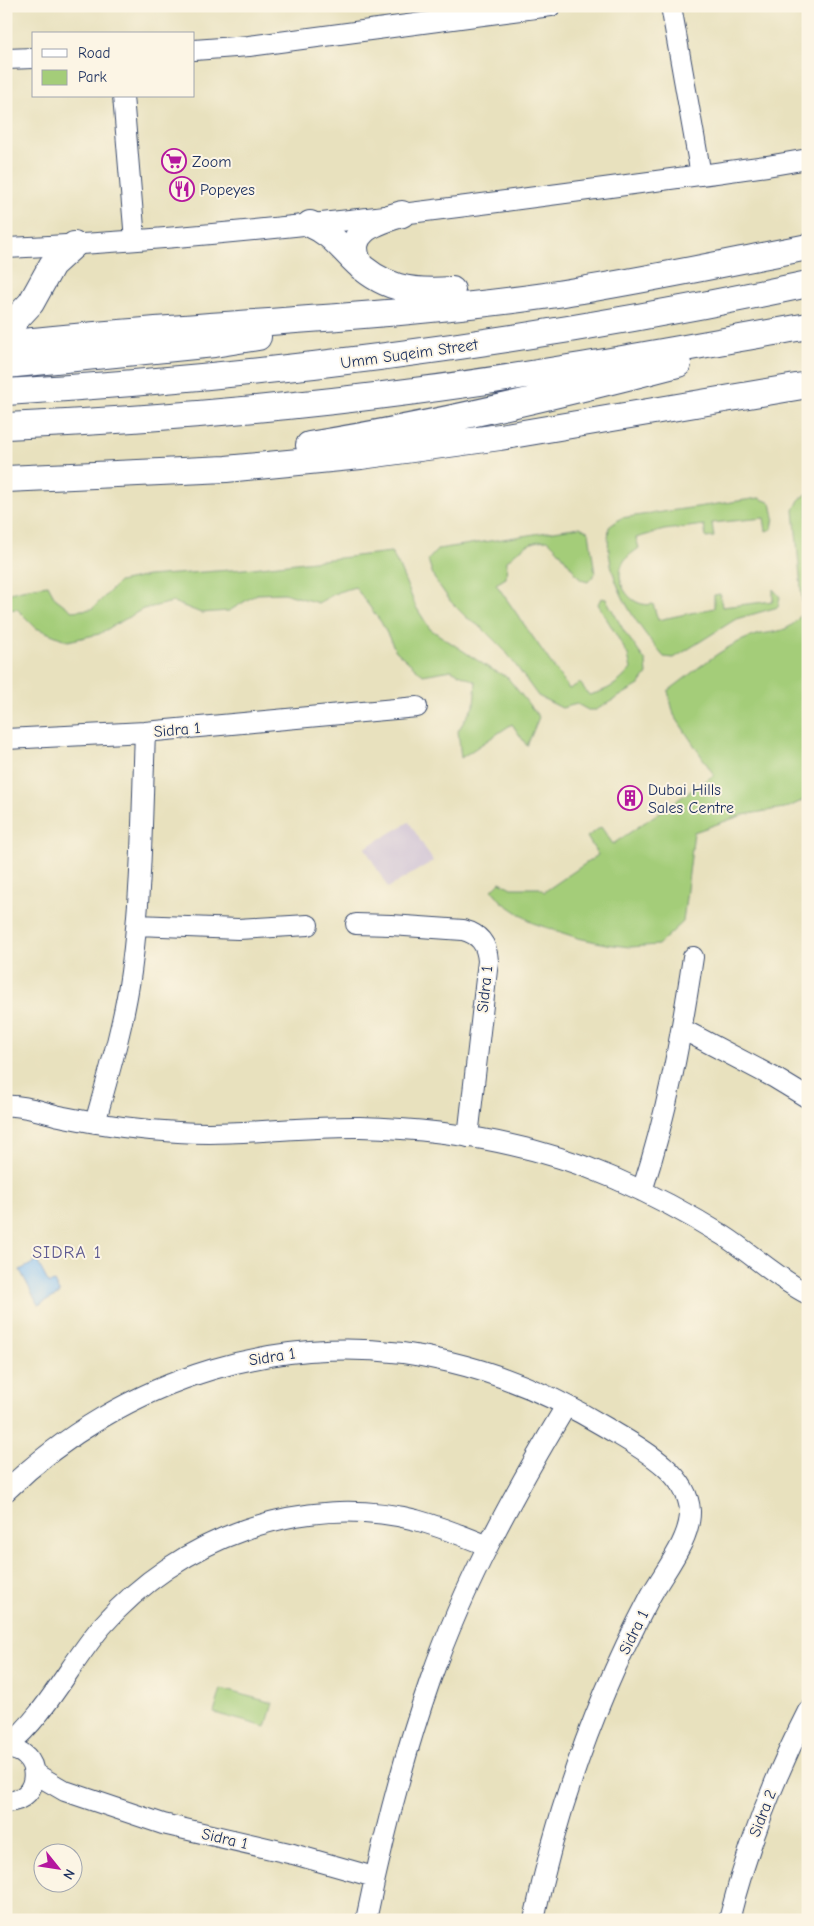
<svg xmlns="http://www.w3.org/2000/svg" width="814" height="1926" viewBox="0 0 814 1926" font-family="'Comic Neue',sans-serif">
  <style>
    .industrial { fill: #ccbfd4 }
    .green { fill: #a4cd79; stroke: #607e6c }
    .water { fill: #80bdf3; stroke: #4e76a8 }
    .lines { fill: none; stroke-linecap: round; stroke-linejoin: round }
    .minor-casing { stroke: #3a4a6c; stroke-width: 22 }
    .major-casing { stroke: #3a4a6c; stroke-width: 28 }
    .minor { stroke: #fff; stroke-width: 20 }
    .major { stroke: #fff; stroke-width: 26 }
    .labels { text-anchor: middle; stroke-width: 4; stroke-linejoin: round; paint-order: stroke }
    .poi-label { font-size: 16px; fill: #1b2f5e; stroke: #fcf5e5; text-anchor: start }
    .street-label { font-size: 16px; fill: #1b2f5e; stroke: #fcf5e5 }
    .neighbourhood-label { font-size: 18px; letter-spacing: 1px; fill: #5f5b91; stroke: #fcf5e5 }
  </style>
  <rect width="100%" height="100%" fill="#fcf5e5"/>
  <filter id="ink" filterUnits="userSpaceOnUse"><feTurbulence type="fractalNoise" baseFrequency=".02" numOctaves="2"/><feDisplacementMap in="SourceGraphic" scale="10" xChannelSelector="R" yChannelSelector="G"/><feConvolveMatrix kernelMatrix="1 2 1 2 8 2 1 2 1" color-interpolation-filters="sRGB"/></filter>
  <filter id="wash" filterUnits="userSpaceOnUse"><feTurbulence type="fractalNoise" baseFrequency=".0096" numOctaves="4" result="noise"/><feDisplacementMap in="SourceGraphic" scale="20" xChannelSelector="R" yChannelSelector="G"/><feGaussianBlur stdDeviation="1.12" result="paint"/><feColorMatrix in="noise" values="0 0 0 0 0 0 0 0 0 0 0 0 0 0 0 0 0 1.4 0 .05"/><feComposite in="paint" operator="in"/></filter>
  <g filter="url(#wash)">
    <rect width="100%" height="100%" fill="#e8e1be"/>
    <path class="industrial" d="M409,822L433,861L388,888L365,848Z"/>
    <path class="green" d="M808,493V798L789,807L743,815L694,832L683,922L658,945L630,947L606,944L578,938L533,923L502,902L492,890L500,882L511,888H540L544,892L598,855L587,837L601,827L613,844L714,775L674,715L668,691C694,672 720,648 750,637C772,629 789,637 803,611L794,510L799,500Z
      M759,498L771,503L774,517L772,529L766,531L764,518L712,523L714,537L706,538L704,525L664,530L636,538L639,548C633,553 625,557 622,565C614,584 632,609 653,604L658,620L714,608V595L720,594L722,607L773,601V589L780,597L778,607L736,619L674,658L664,657C633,621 603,576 609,527L621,518Z
      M580,527L589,532L595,574L588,582L581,580L558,550L548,540C531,540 519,549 507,561L506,578L496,584L569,689L580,683L589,695C609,690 618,684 631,669L628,655L598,604L601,598L606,599L624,631L646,662L647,674L639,685L596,710H588L577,704L562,708L538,696L506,652L482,628L466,617L451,602L434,578L428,560L438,549Z
      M391,552L398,564L416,607L430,629L489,668L507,677L539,717L527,746L512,724L461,758L458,731L474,705L476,682L451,670L423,675L396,651L381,622L355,587L338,592L318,603L284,593L257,594L229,611L201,613L173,602L143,609L99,634L68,641L36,628L17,609L6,610V594L34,587L48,585L55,598L72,611L92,609L119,582L148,576L244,569Z
      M221,1689L273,1703L266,1727L214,1713Z"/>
    <path class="water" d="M37,1261L49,1284L54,1282L60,1294L38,1305L20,1270Z"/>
  </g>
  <g filter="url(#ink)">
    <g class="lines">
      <defs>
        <path id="minor" d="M671,6L701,175
          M194,50L249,46L551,6
          M6,59L34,58
          M123,96L135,240
          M6,248C261,237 515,200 767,166L808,159
          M6,739L145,732L417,707
          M356,924L391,925L463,930C479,934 487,944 488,961L468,1137
          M137,925L238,929L308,925
          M682,1029L775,1078L808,1098
          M6,1106C22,1104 48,1114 64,1117C102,1125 139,1130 178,1132C239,1136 299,1126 360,1127C447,1129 536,1144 616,1179C653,1195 690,1215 724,1236C752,1254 778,1279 808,1294
          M95,1123C109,1073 124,1023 131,972C142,892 142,812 145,732
          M642,1191C667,1115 681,1037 693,957
          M6,1491C122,1378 291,1323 450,1362C505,1375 559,1399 607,1428C637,1446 688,1472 690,1511C691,1540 662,1574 649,1599C596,1700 557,1808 534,1920
          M6,1747C47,1714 69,1665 102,1626C179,1538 302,1492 416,1520C441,1527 464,1536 488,1546
          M6,1749C42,1748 44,1801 6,1802
          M34,1773L65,1791L163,1824L293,1854L374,1877
          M366,1920C383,1838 403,1757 431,1678C465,1582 514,1493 566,1406
          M729,1920C747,1847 774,1778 808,1711"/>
        <path id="major" d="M310,224C329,232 338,244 352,258C382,289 411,293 452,290
          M361,267C341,231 376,222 402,214
          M6,325L16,319L31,303L52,265L74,245
          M6,344C185,323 366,321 544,296C633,283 720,264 808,247
          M6,365L214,344L258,337
          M6,392C276,376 543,340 808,284
          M6,426C143,420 279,409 415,391C547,374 677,349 808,326
          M309,445C434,425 556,396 678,364
          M6,479L226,469L361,456L500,437L808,385"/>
      </defs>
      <use href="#minor" class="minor-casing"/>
      <use href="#major" class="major-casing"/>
      <use href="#minor" class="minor"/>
      <use href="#major" class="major"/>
    </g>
  </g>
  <defs>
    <symbol id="supermarket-ring" viewBox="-11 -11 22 22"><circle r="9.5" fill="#fcf5e5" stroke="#b5179e" stroke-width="1.5"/><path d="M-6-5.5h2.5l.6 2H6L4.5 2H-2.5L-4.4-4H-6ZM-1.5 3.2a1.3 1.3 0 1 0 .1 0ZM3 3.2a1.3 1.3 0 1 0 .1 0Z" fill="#b5179e"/></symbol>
    <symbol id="restaurant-ring" viewBox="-11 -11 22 22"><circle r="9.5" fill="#fcf5e5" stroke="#b5179e" stroke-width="1.5"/><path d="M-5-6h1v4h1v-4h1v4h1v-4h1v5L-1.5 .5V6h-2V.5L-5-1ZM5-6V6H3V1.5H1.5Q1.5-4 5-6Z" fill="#b5179e"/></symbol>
    <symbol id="building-ring" viewBox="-11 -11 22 22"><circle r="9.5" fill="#fcf5e5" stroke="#b5179e" stroke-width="1.5"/><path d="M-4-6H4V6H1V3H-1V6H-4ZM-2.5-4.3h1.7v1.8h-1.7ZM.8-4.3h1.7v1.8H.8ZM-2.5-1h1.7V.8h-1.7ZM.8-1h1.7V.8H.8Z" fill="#b5179e"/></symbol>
  </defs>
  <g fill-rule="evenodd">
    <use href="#supermarket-ring" x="160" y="147" width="28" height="28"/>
    <use href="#restaurant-ring" x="168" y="175" width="28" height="28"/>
    <use href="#building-ring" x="616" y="784" width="28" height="28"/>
  </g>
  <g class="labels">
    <g class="poi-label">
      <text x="192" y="167">Zoom</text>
      <text x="200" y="195">Popeyes</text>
      <text x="648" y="795">Dubai Hills<tspan x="648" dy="18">Sales Centre</tspan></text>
    </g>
    <g class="street-label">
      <text transform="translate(409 353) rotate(-8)" y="6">Umm Suqeim Street</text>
      <text transform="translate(177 729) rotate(-5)" y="6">Sidra 1</text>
      <text transform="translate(484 989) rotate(-84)" y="6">Sidra 1</text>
      <text transform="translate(272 1356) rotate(-9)" y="6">Sidra 1</text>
      <text transform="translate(633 1632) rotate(-64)" y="6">Sidra 1</text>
      <text transform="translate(762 1813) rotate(-69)" y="6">Sidra 2</text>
      <text transform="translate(225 1838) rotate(13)" y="6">Sidra 1</text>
    </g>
    <g class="neighbourhood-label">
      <text x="67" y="1258">SIDRA 1</text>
    </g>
  </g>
  <rect width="814" height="1926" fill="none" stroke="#fcf5e5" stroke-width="25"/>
  <rect x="32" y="32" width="162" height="65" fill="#fcf5e5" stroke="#a2a6af"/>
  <rect x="42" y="49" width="25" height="8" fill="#ffffff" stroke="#a2a6af"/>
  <text x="78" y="58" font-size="15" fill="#1b2f5e">Road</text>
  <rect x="42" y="70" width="25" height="15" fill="#a4cd79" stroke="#a2a6af"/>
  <text x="78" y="82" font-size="15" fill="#1b2f5e">Park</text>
  <g transform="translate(58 1868) rotate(120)"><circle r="24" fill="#fcf5e5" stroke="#a2a6af"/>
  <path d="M0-4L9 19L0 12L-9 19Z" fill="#b5179e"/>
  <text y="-8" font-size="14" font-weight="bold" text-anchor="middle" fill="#1b2f5e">N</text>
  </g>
</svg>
